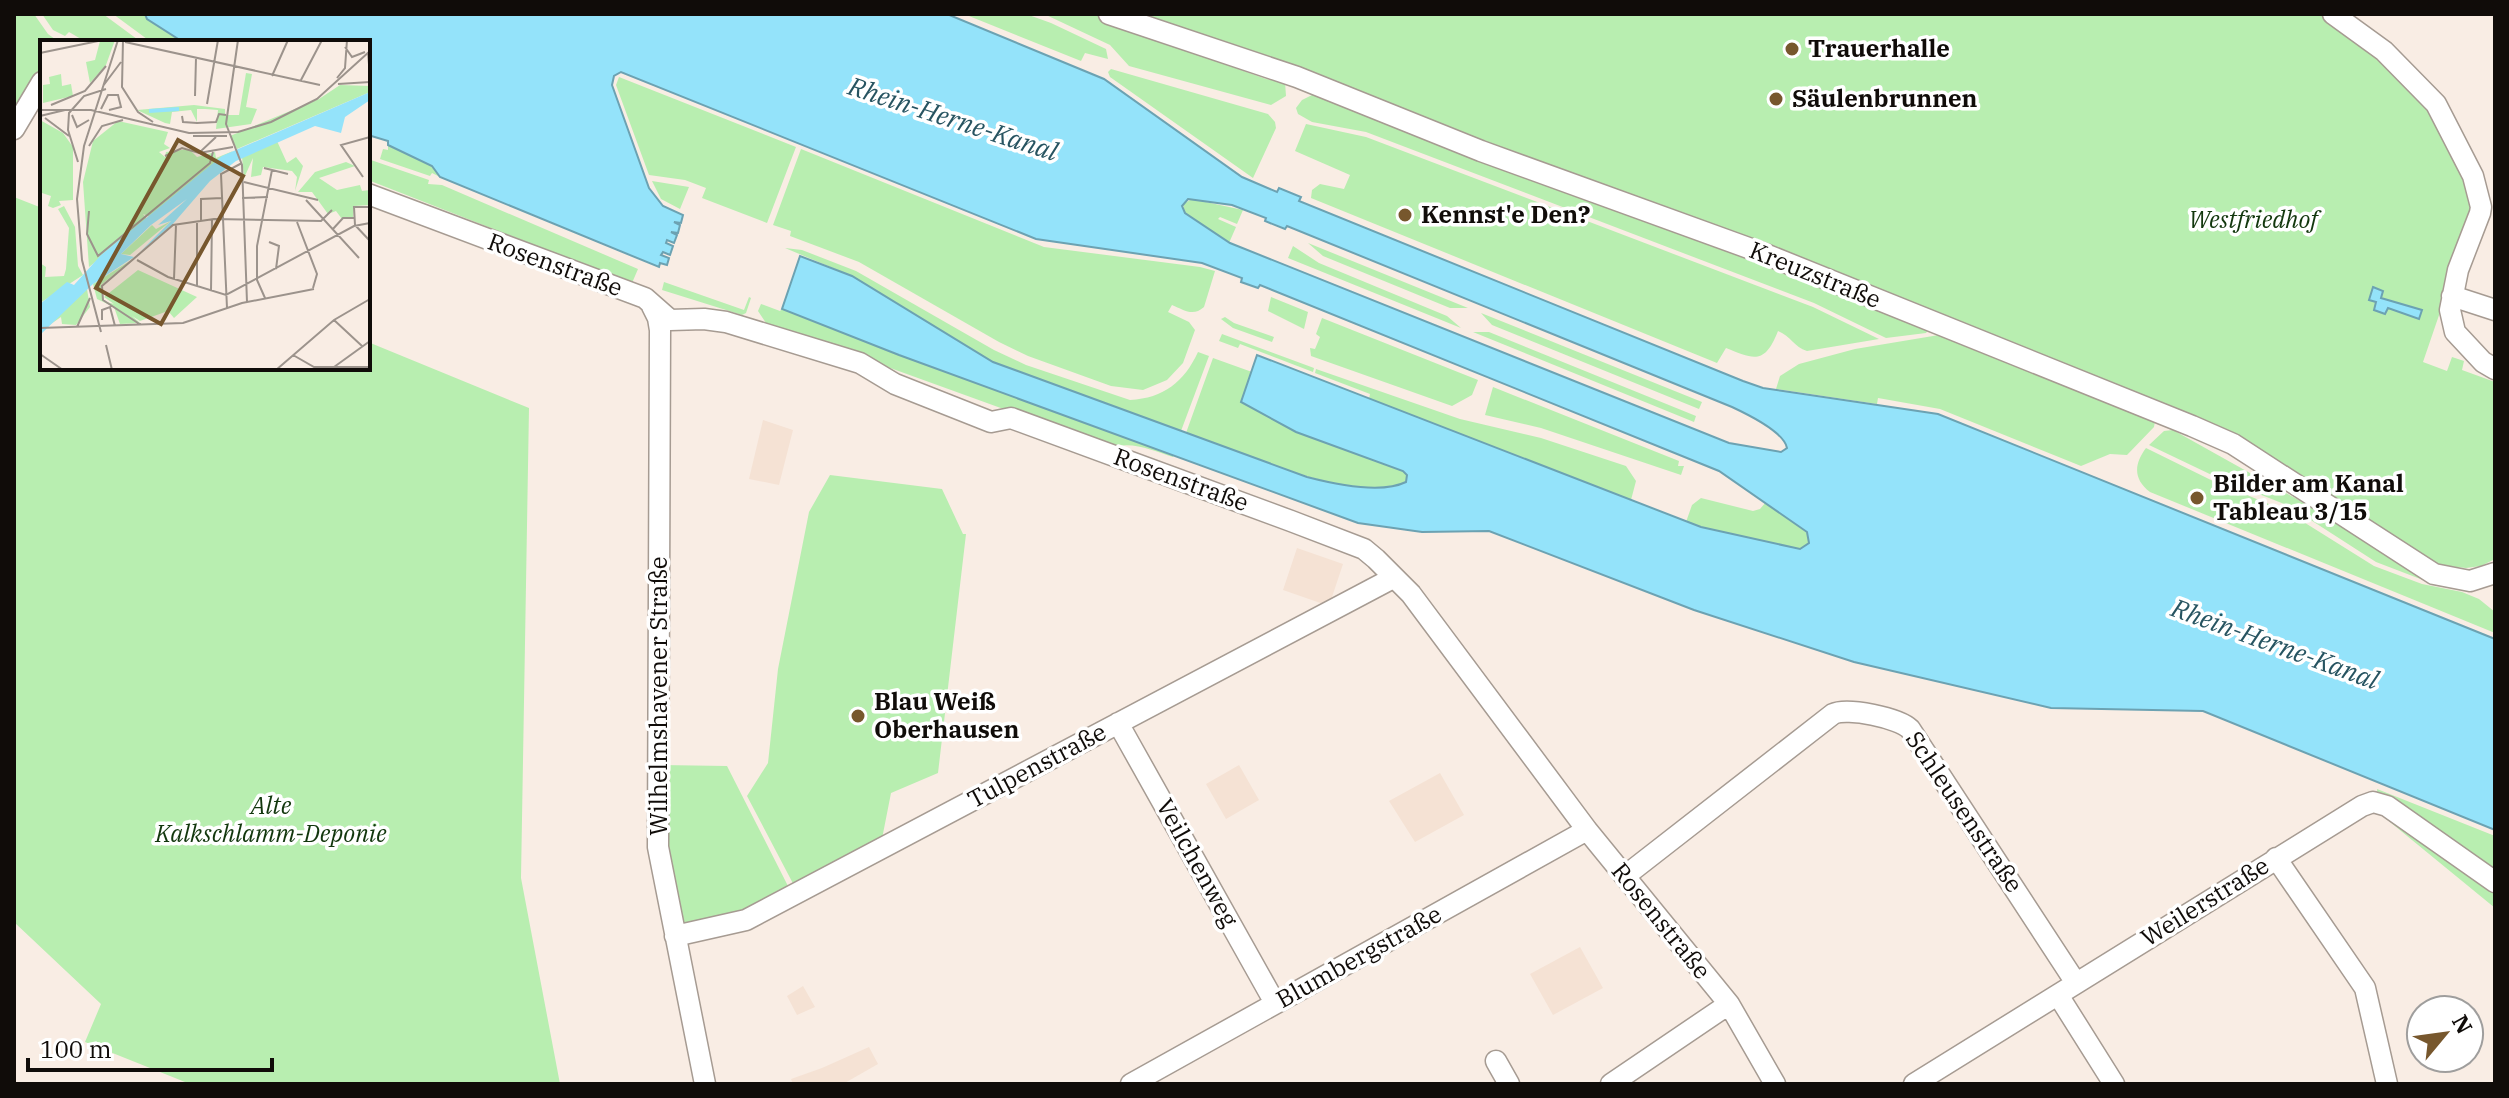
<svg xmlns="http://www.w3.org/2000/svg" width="2509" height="1098" viewBox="0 0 2509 1098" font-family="'IBM Plex Serif',serif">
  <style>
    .built { fill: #f5e2d4 }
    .green { fill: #b8eeb0 }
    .water { fill: #94e3fa; stroke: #6ca2b2; stroke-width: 2; fill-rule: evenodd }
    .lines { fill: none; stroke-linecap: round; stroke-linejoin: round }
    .minor-casing { stroke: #a69b92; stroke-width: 23 }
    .minor { stroke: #fff; stroke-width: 20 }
    .poi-dot { fill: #77572d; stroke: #fff; stroke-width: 3 }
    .labels { text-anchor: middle; stroke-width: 7; stroke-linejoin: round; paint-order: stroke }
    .poi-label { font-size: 24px; font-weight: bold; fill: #100c09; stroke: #fff; text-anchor: start }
    .park-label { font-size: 24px; font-style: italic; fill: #12370d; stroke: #fff }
    .street-label { font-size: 24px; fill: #100c09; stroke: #fff }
    .water-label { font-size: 26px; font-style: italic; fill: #275461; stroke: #fff }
    .inset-river { fill: none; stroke: #94e3fa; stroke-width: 4 }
    .inset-road { fill: none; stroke: #9c938c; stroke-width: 2 }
    .view { fill: #77572d; fill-opacity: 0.15; stroke: #77572d; stroke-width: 4 }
    .inset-edge { fill: none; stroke: #100c09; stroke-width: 4 }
  </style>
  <rect width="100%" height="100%" fill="#f9ede4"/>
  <path class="built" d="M763,420L793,430L779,485L749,479Z
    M1297,548L1343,564L1329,606L1283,590Z
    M1239,765L1259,800L1226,819L1206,784Z
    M1440,773L1464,815L1415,842L1389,801Z
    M1580,947L1603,988L1553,1015L1530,974Z
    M803,986L815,1007L797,1015L787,996Z
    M869,1047L878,1064L843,1084H793L791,1079L822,1068Z"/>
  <path class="green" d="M14,14H34L48,34L59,42H42V70L14,114Z
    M42,14H103L141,42H86L69,32L65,36L53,30Z
    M113,14H145L148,19L183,42H151Z
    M964,14H1026L1051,23L1106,49L1108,59L1085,53L1081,61Z
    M1044,14H1093L1201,50L1216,61L1266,79L1285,82L1286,96L1271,105L1129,66L1110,45Z
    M1127,14H2326L2382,54L2433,107L2476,207L2423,362L2447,371L2452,357L2464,361L2462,370L2495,382V559L2481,566L2466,568L2438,565L2341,506L2318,486L2290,468L2196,420Z
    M1111,69L1268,114L1275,122L1276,128L1253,178L1110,77L1108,72Z
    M619,77L796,147L767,223L702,198L706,188L685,180L649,175L616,85Z
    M1316,93L1923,322L1928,330L1926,333L1886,338L1814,303L1366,132L1312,122L1298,114L1296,108L1302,100Z
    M1306,124L1366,137L1813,307L1879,339L1807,351C1794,347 1791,336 1778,331C1765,364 1755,360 1726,348L1717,363L1311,198L1312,190L1320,184L1344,189L1350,175L1295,151Z
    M388,145L432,166L440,177L432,173L430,176L380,159L383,149L388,150Z
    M801,149L1044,247L1200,267L1215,271L1204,307C1193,317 1184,310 1172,305L1168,312L1189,322L1195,330L1183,363L1167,380L1143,390L1111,386L1028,356L999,342L859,262L790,236L791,231L773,225Z
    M368,159L429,180L428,184L442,185L638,269L632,283L368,180Z
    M652,181L689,187L680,209L661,199Z
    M14,197L42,208V368H368V342L529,408L521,878L560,1084H190L85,1042L101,1004L14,922Z
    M1192,199L1243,210L1237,224L1220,217L1218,219L1236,227L1229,243L1185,213L1183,204Z
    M1308,243L1468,308H1450L1323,256Z
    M1293,246L1319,263L1447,316L1461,328L1288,258Z
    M785,248L802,250L856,271L994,350L1026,365L1130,400C1164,398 1184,382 1198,352L1209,356L1181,431L993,362L852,276Z
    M664,282L744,310L749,297L751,298L746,313L742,315L662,290Z
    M1271,297L1308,312L1304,329L1268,311Z
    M761,304L780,311L782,309L899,355L1174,454L1173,457C1154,451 1131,440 1111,448L766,323L758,311Z
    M1481,313L1702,402L1699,409L1492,325Z
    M1225,317L1234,323L1274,337L1272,342L1233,328L1221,319Z
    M1322,318L1478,380L1472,395L1452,406L1311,356L1310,348L1315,349L1320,337L1316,334Z
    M1473,332H1489L1696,416L1694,422Z
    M1222,334L1314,368L1313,372L1240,344L1238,348L1219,341Z
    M1945,334L2155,421L2154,427L2127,455L2110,454L2081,466L1940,409L1878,398L1877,404L1776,389L1780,376L1799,364L1855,349Z
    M1213,358L1252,372L1242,402L1296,432L1403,471L1407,474L1406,482C1359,506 1235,451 1186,433Z
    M1316,369L1460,419L1541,438L1626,466L1636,481L1631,500L1369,399L1370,394L1315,373Z
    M1493,387L1679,461L1678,466H1684L1681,475L1541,428L1485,415Z
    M2173,430L2449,584L2458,589L2423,580L2376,562L2289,506L2216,477L2149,445L2164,431Z
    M2146,448L2215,482L2286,511L2374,566L2422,584L2462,592L2479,599L2495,612V633L2150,492C2133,479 2134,464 2146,448Z
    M830,475L942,489L963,534H966L938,773L891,793L880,849L798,893L747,796L768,763L778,669L809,512Z
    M1701,498L1753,511L1760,509L1766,502L1807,533L1809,543L1800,549L1716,532L1686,522L1692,505Z
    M661,765L727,766L789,888L735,918L678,929L664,867Z
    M2377,789L2495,836V908L2379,813Z"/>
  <path class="water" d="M145,14H947L1104,79L1242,177L1277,192L1279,188L1301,197L1299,201L1743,381L1763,388L1938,414L2495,639V830L2203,711L2051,708L1854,662L1694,610L1489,531L1422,532L1358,523L899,355L782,309L800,256L852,276L993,362L1307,477C1334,484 1381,494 1406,482L1407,475L1403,471L1296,432L1241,402L1257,355L1701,527L1800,549L1809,543L1807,532L1719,471L1260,285L1258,288L1241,282L1242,278L1202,263L1036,239L621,72L614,76L612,85L649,188L663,206L683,215L681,223L674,222L680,225L678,233L671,232L677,235L674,243L667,240L666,243L673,246L670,255L663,252L661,255L669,258L667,265L660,263L659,267L440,177L432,166L388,145V141L368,135V42H183L147,19ZM1188,199L1232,205L1266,218L1265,221L1285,229L1287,226L1732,407C1747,414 1784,432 1787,448L1781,452L1729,443L1230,243L1185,213L1182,206Z
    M2373,287L2383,291L2381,298L2422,310L2419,319L2388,308L2385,314L2374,310L2376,302L2369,300Z"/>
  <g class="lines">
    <defs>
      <path id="minor" d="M1109,14L1297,77L1481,151L1765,254L2192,426L2233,444L2434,574L2470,581L2495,573
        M2333,14L2384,51L2436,104L2473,176L2481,207L2480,213L2458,270L2450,310L2455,332L2483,362L2495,369
        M14,129L42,82
        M368,194L645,298L670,320L704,319L726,322L860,363L895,384L991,422L1011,418L1291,521L1364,549L1376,559L1411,594L1587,830L1729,1004L1775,1084
        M2452,296L2495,310
        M652,306L658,318L660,330L658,847L705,1084
        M1118,723L1275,1003
        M2276,858L2365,988L2387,1084
        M1625,876L1833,714C1847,707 1899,718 1910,729L2076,983
        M675,936L746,920L1393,578
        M2058,995L2114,1084
        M1496,1061L1509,1084
        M1131,1084L1587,830
        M1611,1084L1729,1004
        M1914,1084L2362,806L2373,802L2387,806L2495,882"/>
    </defs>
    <use href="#minor" class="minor-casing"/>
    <use href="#minor" class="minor"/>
  </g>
  <g class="poi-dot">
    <circle cx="1792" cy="49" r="8"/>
    <circle cx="1776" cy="99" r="8"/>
    <circle cx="1405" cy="215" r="8"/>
    <circle cx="2197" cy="498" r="8"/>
    <circle cx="858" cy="716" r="8"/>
  </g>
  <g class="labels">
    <g class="poi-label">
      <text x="1808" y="57">Trauerhalle</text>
      <text x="1792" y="107">Säulenbrunnen</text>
      <text x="1421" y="223">Kennst'e Den?</text>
      <text x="2213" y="492">Bilder am Kanal<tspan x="2213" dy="28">Tableau 3/15</tspan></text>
      <text x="874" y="710">Blau Weiß<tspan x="874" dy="28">Oberhausen</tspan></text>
    </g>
    <g class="park-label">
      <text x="2253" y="228">Westfriedhof</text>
      <text x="271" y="814">Alte<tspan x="271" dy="28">Kalkschlamm-Deponie</tspan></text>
    </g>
    <g class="street-label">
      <text transform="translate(555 265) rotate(20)" y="8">Rosenstraße</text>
      <text transform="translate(1815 275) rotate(22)" y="8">Kreuzstraße</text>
      <text transform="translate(1181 480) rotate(20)" y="8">Rosenstraße</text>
      <text transform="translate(659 696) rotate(-90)" y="8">Wilhelmshavener Straße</text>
      <text transform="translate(1037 766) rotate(-28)" y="8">Tulpenstraße</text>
      <text transform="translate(1964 812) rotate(56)" y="8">Schleusenstraße</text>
      <text transform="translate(1197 863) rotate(61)" y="8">Veilchenweg</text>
      <text transform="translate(2205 902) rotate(-32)" y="8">Weilerstraße</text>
      <text transform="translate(1661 921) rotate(51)" y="8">Rosenstraße</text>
      <text transform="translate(1359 957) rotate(-29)" y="8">Blumbergstraße</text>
    </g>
    <g class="water-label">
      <text transform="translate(953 119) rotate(18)" y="9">Rhein-Herne-Kanal</text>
      <text transform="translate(2275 644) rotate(20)" y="9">Rhein-Herne-Kanal</text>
    </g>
  </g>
  <g transform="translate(40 40)">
    <rect width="330" height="330" fill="#f9ede4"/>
    <path d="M75,0L66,25L50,43L46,22L55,20L60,1ZM206,33L212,34L206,67L217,69L211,84L176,89L178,70L165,69H157V82L151,70L132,72L130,84L125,83L97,70L154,65L185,69V75H199ZM21,34L22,46L31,44L33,56L3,63V45L10,44L9,37ZM300,45L330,46V52L197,109L190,96L279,59ZM0,80L23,93L33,107V160L19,161L21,165L13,168L8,166L11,156L2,153L0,158ZM78,81L128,92L124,104L130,108L119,112L125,117L126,112L149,109L157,117L175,112L176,118L193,111L111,177L103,174L108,180L49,227L43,142L53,101ZM237,101L247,123L256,117L263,126L255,151L257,137L252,131L223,127L221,135L211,137L213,118L204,138L202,117ZM306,122L315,126L279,138L297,150L320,145L322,151L330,150V165L314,166L313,178L302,179L296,171L288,174L272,152H258L275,132ZM24,166L35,187L38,226L43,235L0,263V223L6,227L5,237L24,236L26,229L29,188L18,169ZM131,181L90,215L81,214L112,185L116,189ZM93,219L61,245L63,261L74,264L64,257L98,230L157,257L134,278L128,271L100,281L92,276L100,283L80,284L74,267L57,259L53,244ZM47,249L50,267L36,285L22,284L21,277L8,286Z" fill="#b8eeb0"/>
    <path d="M330,52V60L305,77L301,93L275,86L196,121L170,141L132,185L100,212L131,181L118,185L147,159L111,185L81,214L94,217L53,244L0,295V264L27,242L34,245L61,215L182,116Z" fill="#94e3fa"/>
    <path class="inset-river" d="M109,71L139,69"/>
    <path class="inset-road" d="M83,0L82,47L98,72L113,82M198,0L186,84L202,125L207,262M85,2L280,45M305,7L312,17L325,12M328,12L330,37M0,13L63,0M232,36L248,0M297,38L305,28L307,0M261,40L282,0M298,44L330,42M63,46L81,22M155,56L156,18M167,64L178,0M11,65L45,51L66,26M61,69L68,55H78L81,67L69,70M0,70H51L149,93L198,92L231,82L277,59L330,11M32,75L37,87L49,80M0,76L25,70M142,76L143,82L157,83L176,82L179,74L186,75M5,78L29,96M153,96H187M49,106L62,86L83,80M159,113L193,107M125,116L142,108L159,113L176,97M38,122L28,90L29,73L44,56L66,49M224,128L248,134M323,137L301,105L330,97M204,142L278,160M202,158L228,157M266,160L319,218M330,167H314L315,185L330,201M49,171L47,194L58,216L170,123L173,112M161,181V159L182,158M257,182L277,234L273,248M292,190L303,178H315M229,202L239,206L236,229M97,220L128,237L186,255L314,186L330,183M134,239L136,185M157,246V181M171,251L172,179M225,258L217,240V206L232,130M187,268L181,134L202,123M62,280V270L70,267L75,286M294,280L322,306M101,285L63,260L62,246L133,185L174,179L281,181L292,170M37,287L50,258M0,288L143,283L202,263L274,249M61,292L42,220L37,159L44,106L78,0M66,305L72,330M0,314L23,330M253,315L274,327H330M294,327L330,301M236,330L294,280L330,259"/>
    <path class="view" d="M138,100L203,136L121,284L56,248Z"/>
    <rect width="330" height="330" class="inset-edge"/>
  </g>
  <rect width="2509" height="1098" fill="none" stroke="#100c09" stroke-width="32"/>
  <g transform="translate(2445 1034) rotate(61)"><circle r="38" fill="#ffffff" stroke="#9f9e9d" stroke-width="2"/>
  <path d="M0-6L14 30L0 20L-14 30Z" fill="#77572d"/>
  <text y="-12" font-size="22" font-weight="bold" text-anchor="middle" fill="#100c09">N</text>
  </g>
  <path d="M28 1058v12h244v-12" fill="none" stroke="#100c09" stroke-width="4"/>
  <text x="40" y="1058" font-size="24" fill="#100c09" stroke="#ffffff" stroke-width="6" paint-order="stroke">100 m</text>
</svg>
